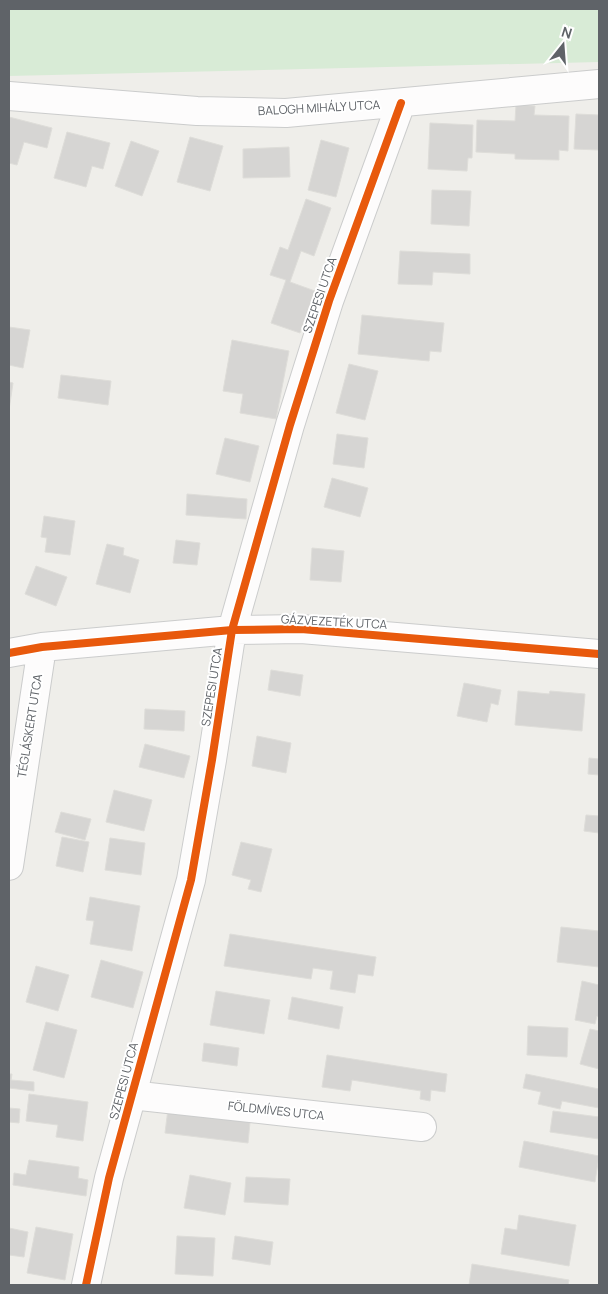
<svg xmlns="http://www.w3.org/2000/svg" width="608" height="1294" viewBox="0 0 608 1294" font-family="Manrope,sans-serif">
  <style>
    .green { fill: #d8ebd6 }
    .building { fill: #d6d5d3; stroke: #deddd9 }
    .lines { fill: none; stroke-linecap: round; stroke-linejoin: round }
    .minor-casing { stroke: #cbcccc; stroke-width: 30 }
    .minor { stroke: #fdfcfc; stroke-width: 28 }
    .cycleway-casing { stroke: #fff; stroke-width: 11 }
    .cycleway { stroke: #e8590c; stroke-width: 8 }
    .labels { text-anchor: middle; stroke-width: 4; stroke-linejoin: round; paint-order: stroke }
    .street-label { font-size: 12px; fill: #5f6368; stroke: #fff }
  </style>
  <rect width="100%" height="100%" fill="#efeeea"/>
  <path class="green" d="M9,9H599V62L9,76Z"/>
  <path class="building" d="M516,105L535,106L534,115L569,116L568,151L559,150V160L515,159V154L476,152L477,120L515,121Z
    M576,114L599,115V150L574,149Z
    M9,117L52,128L47,148L24,142L17,165L9,163Z
    M430,123L473,125L472,158H468L467,171L428,169Z
    M67,132L110,143L103,169L92,166L86,187L54,178Z
    M190,137L223,146L210,191L177,182Z
    M321,140L349,148L336,197L308,190Z
    M131,141L159,151L142,196L115,186Z
    M289,147L290,177L243,178V149Z
    M432,190L471,191L469,226L431,224Z
    M306,199L331,208L314,256L301,251L290,282L315,291L300,333L271,323L286,280L270,275L280,247L288,250Z
    M400,251L470,254V274L433,272L432,285L398,284Z
    M362,315L444,323L441,352L430,351L429,361L358,354Z
    M9,327L30,330L23,368L9,365Z
    M232,340L289,351L276,419L240,413L243,394L223,391Z
    M349,364L378,371L365,420L336,413Z
    M61,375L111,381L108,405L58,398Z
    M9,382L13,383L9,410Z
    M337,434L368,438L364,468L333,464Z
    M225,438L259,446L250,482L216,474Z
    M332,478L368,488L360,517L324,507Z
    M187,494L247,499L246,519L186,515Z
    M44,516L75,521L70,555L45,552L47,538L41,537Z
    M176,540L200,543L197,565L173,563Z
    M107,544L124,548L123,555L139,560L130,593L96,584Z
    M312,548L344,551L341,582L310,580Z
    M36,566L67,577L56,606L25,594Z
    M271,670L303,675L300,696L268,690Z
    M464,683L501,690L498,705L491,703L487,722L457,716Z
    M518,691L549,694L550,691L585,694L582,731L515,725Z
    M145,709L185,711L184,731L144,729Z
    M257,736L291,743L286,773L252,766Z
    M145,744L190,756L184,778L139,767Z
    M589,758L599,759V775L588,774Z
    M114,790L152,800L144,831L106,822Z
    M61,812L91,819L85,840L55,832Z
    M586,815L599,816V833L584,831Z
    M62,837L89,842L83,872L56,866Z
    M110,838L145,843L141,875L105,870Z
    M241,842L272,849L261,892L248,889L251,880L232,875Z
    M90,897L140,906L132,951L90,944L94,921L86,920Z
    M561,927L599,931V967L557,962Z
    M230,934L376,957L373,976L358,974L355,993L330,989L333,971L313,968L311,979L224,966Z
    M101,960L143,972L133,1008L91,997Z
    M36,966L69,975L58,1011L26,1002Z
    M582,981L599,985V1017L597,1016L595,1024L575,1020Z
    M216,991L270,1000L264,1034L210,1025Z
    M292,997L343,1007L339,1029L288,1019Z
    M46,1022L77,1030L64,1078L33,1070Z
    M528,1026L568,1028L567,1057L527,1055Z
    M590,1029L599,1031V1069L580,1064Z
    M204,1043L239,1048L237,1066L202,1061Z
    M327,1055L447,1074L445,1092L431,1090L430,1101L420,1099L421,1091L352,1080L350,1091L322,1087Z
    M9,1074H12L11,1080L34,1082V1091L9,1088Z
    M526,1074L599,1089V1108L562,1101L560,1109L538,1104L541,1092L523,1088Z
    M29,1094L88,1102L83,1141L56,1137L58,1125L26,1121Z
    M169,1101L251,1112L248,1143L165,1133Z
    M9,1108L20,1109L19,1123L9,1122Z
    M553,1111L599,1117V1139L550,1132Z
    M524,1141L599,1156L595,1182L519,1167Z
    M29,1160L79,1167L78,1178L88,1180L86,1196L13,1185L14,1173L26,1175Z
    M190,1175L231,1183L225,1215L184,1208Z
    M246,1177L290,1179L288,1205L244,1202Z
    M519,1215L576,1225L569,1266L501,1254L505,1228L517,1230Z
    M36,1227L73,1234L65,1280L27,1273Z
    M9,1228L28,1232L24,1257L9,1255Z
    M177,1236L215,1238L213,1276L175,1274Z
    M235,1236L273,1242L270,1265L232,1259Z
    M472,1264L569,1280L568,1285H469Z"/>
  <g class="lines">
    <defs>
      <path id="minor" d="M9,96L197,111L286,113L599,84
        M9,653L42,647L232,630L301,629L599,654
        M9,866L42,647
        M131,1095L422,1127
        M86,1285L109,1178L191,880L212,760L232,630L290,425L329,301L401,103"/>
    </defs>
    <use href="#minor" class="minor-casing"/>
    <use href="#minor" class="minor"/>
    <defs>
      <path id="cycleway" d="M9,653L42,647L232,630L301,629L599,654
        M86,1285L109,1178L191,880L212,760L232,630L290,425L329,301L401,103"/>
    </defs>
    <use href="#cycleway" class="cycleway-casing"/>
    <use href="#cycleway" class="cycleway"/>
  </g>
  <g class="labels">
    <g class="street-label">
      <text transform="translate(319 108) rotate(-3)" y="4">BALOGH MIHÁLY UTCA</text>
      <text transform="translate(320 295) rotate(-71)" y="4">SZEPESI UTCA</text>
      <text transform="translate(334 622) rotate(3)" y="4">GÁZVEZETÉK UTCA</text>
      <text transform="translate(212 687) rotate(-81)" y="4">SZEPESI UTCA</text>
      <text transform="translate(30 726) rotate(-81)" y="4">TÉGLÁSKERT UTCA</text>
      <text transform="translate(124 1081) rotate(-75)" y="4">SZEPESI UTCA</text>
      <text transform="translate(276 1111) rotate(6)" y="4">FÖLDMÍVES UTCA</text>
    </g>
  </g>
  <rect width="608" height="1294" fill="none" stroke="#5f6368" stroke-width="20"/>
  <g transform="translate(563 45) rotate(17)" stroke="#ffffff" stroke-width="4" paint-order="stroke">
  <path d="M0-4L9 19L0 12L-9 19Z" fill="#5f6368"/>
  <text y="-8" font-size="14" font-weight="bold" text-anchor="middle" fill="#5f6368">N</text>
  </g>
</svg>
